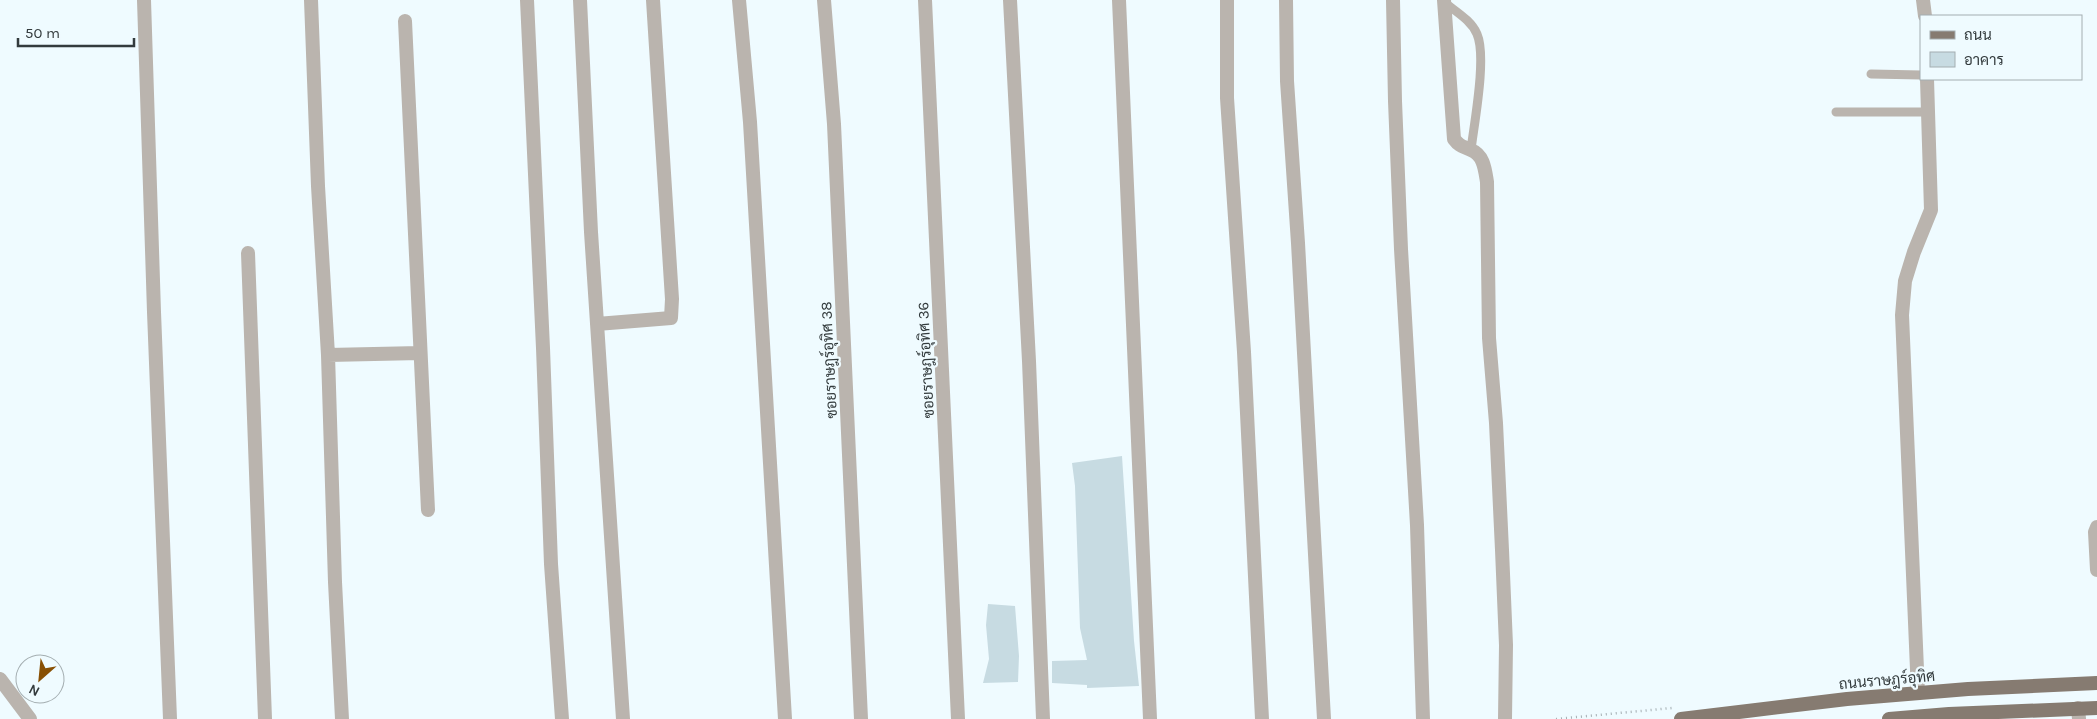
<svg xmlns="http://www.w3.org/2000/svg" width="2097" height="719" viewBox="0 0 2097 719" font-family="Karla,Sarabun,sans-serif">
  <style>
    .building { fill: #c7dbe2 }
    .lines { fill: none; stroke-linecap: round; stroke-linejoin: round }
    .path { stroke: #a3adb1; stroke-width: 2.5; stroke-dasharray: 1 4; stroke-linecap: butt }
    .service { stroke: #bab4ae; stroke-width: 9 }
    .minor { stroke: #bab4ae; stroke-width: 14 }
    .primary { stroke: #867b71; stroke-width: 14 }
    .labels { text-anchor: middle; stroke-width: 4.5; stroke-linejoin: round; paint-order: stroke }
    .street-label { font-size: 15px; fill: #333b3d; stroke: #effbff }
  </style>
  <rect width="100%" height="100%" fill="#effbff"/>
  <path class="building" d="M1122,456L1134,641L1139,686L1087,688V685L1052,683V661L1087,660L1080,628L1075,486L1072,463Z
    M988,604L1015,606L1019,656L1018,682L983,683L989,659L986,625Z"/>
  <g class="lines">
    <path class="path" d="M1556,719L1672,708"/>
    <path class="service" d="M1444,2C1456,12 1471,20 1477,34C1487,57 1474,124 1471,150
      M1871,74L1921,75
      M1836,112H1928"/>
    <path class="minor" d="M144,0L154,312L170,719
      M311,0L318,186L328,355L335,582L342,719
      M527,0L543,348L551,564L562,719
      M580,0L591,232L623,719
      M739,0L750,122L785,719
      M824,0L834,124L861,719
      M925,0L958,719
      M1010,0L1029,361L1043,719
      M1119,0L1150,719
      M1227,0V98L1244,352L1262,719
      M1286,0L1287,81L1298,243L1324,719
      M1393,0L1395,101L1401,249L1417,525L1423,719
      M1444,0L1454,139C1460,147 1463,146 1471,150C1484,155 1485,170 1487,182L1489,338L1496,423L1502,550L1506,645L1505,719
      M1923,0L1925,16
      M405,21L428,510
      M248,253L265,719
      M597,324L671,318L672,299L653,0
      M328,355L420,353
      M2097,527L2095,532L2097,570
      M0,679L30,719
      M1918,693L1902,315L1905,281L1914,252L1931,210L1927,79
      M2078,708L2079,719"/>
    <path class="primary" d="M1681,719L1847,699L1968,689L2097,683
      M1889,719L1949,714L2097,708"/>
  </g>
  <g class="labels">
    <g class="street-label">
      <text transform="translate(829 360) rotate(-93)" y="5">ซอยราษฎร์อุทิศ 38</text>
      <text transform="translate(926 360) rotate(-93)" y="5">ซอยราษฎร์อุทิศ 36</text>
      <text transform="translate(1887 680) rotate(-5)" y="5">ถนนราษฎร์อุทิศ</text>
    </g>
  </g>
  <rect x="1920" y="15" width="162" height="65" fill="#effbff" stroke="#a4aeb1"/>
  <rect x="1930" y="31" width="25" height="8" fill="#867b71" stroke="#a4aeb1"/>
  <text x="1964" y="40" font-size="15" fill="#333b3d">ถนน</text>
  <rect x="1930" y="52" width="25" height="15" fill="#c7dbe2" stroke="#a4aeb1"/>
  <text x="1964" y="65" font-size="15" fill="#333b3d">อาคาร</text>
  <g transform="translate(40 679) rotate(207)"><circle r="24" fill="#effbff" stroke="#a4aeb1"/>
  <path d="M0-4L9 19L0 12L-9 19Z" fill="#885004"/>
  <text y="-8" font-size="14" font-weight="bold" text-anchor="middle" fill="#333b3d">N</text>
  </g>
  <path d="M18 38v8h116v-8" fill="none" stroke="#333b3d" stroke-width="2.5"/>
  <text x="25" y="38" font-size="15" fill="#333b3d" stroke="#effbff" stroke-width="4" paint-order="stroke">50 m</text>
</svg>
